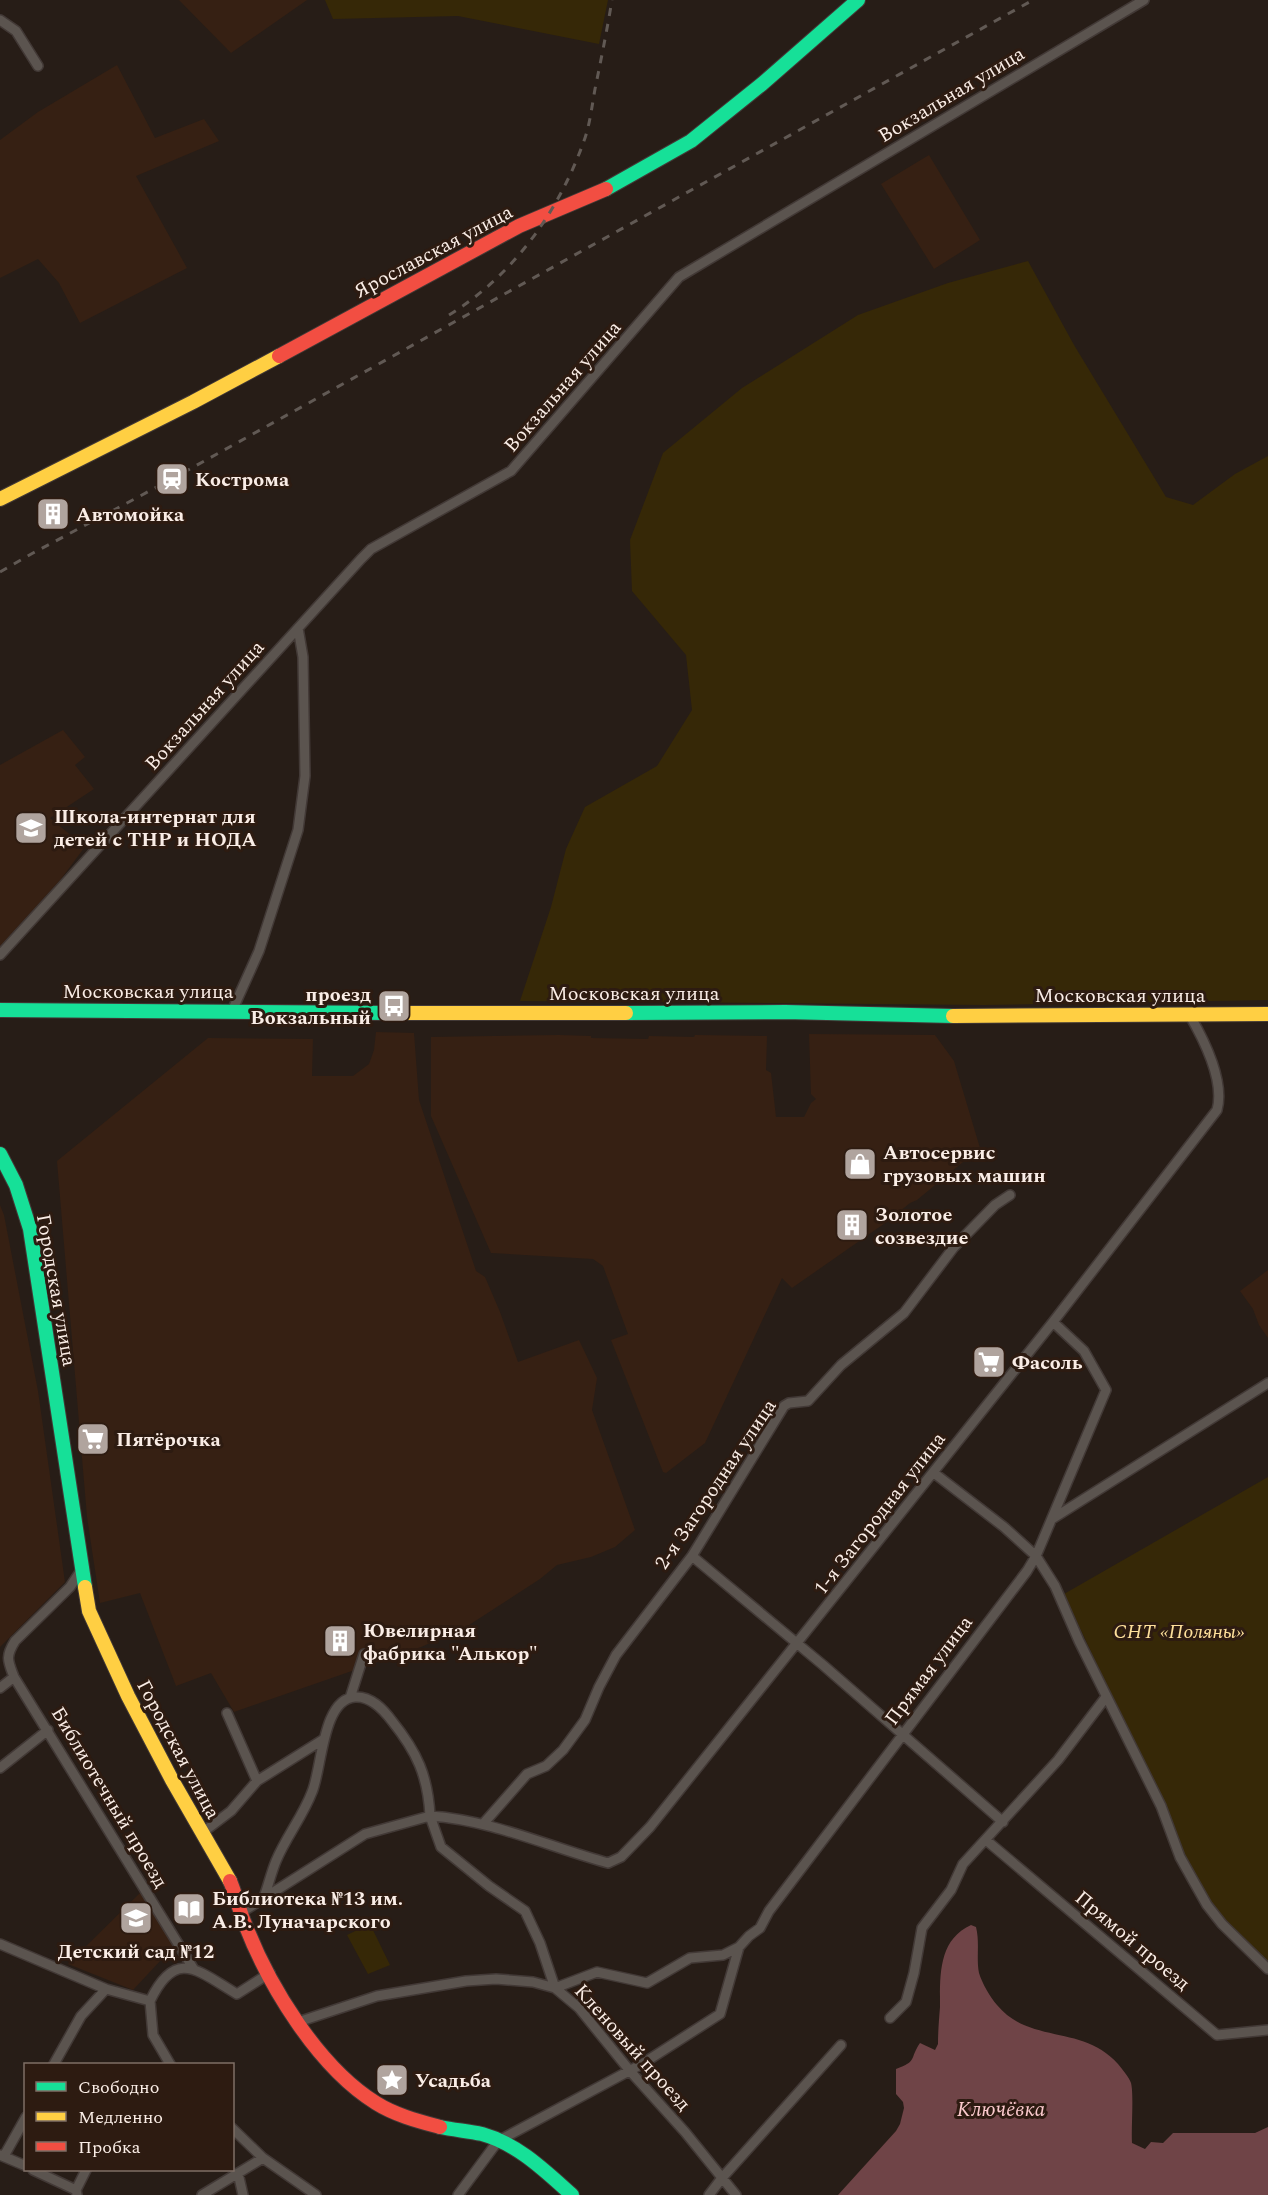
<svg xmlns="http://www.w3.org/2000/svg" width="1268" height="2195" viewBox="0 0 1268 2195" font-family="Spectral,serif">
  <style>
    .built { fill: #362013 }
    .green { fill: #362807 }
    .water { fill: #6f4447 }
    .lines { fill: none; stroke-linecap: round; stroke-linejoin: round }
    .street-casing { stroke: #423936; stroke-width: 12 }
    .fast-casing { stroke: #423936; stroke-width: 16 }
    .slow-casing { stroke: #423936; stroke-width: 16 }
    .jam-casing { stroke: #423936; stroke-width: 16 }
    .street { stroke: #5b544f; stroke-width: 9 }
    .fast { stroke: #16e098; stroke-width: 14 }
    .slow { stroke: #ffcf43; stroke-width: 14 }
    .jam { stroke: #f24e42; stroke-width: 14 }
    .rail { stroke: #615954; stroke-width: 3; stroke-dasharray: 8 8; stroke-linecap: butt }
    .labels { text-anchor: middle; stroke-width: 6; stroke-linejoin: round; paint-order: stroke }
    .street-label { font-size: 20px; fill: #faede6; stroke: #2d1b11 }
    .poi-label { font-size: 20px; font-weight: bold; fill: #faede6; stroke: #2d1b11; text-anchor: start }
    .park-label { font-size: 20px; font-style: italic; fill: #fee09b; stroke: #2d1b11 }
    .water-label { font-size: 21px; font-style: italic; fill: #fbcacd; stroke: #2d1b11 }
  </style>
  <rect width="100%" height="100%" fill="#271d17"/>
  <path class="built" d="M179,0H307L231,53Z
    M117,65L155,138L204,119L219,141L136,176L187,268L80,323L59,283L38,259L0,278V140L38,112Z
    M929,155L980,240L934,269L881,184Z
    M63,730L85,757L75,765L94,789L50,818L78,841L80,838L87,844L61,879L0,946V765Z
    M376,1032L414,1033L419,1100L476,1271L485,1277L500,1312L518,1362L579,1340L597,1378L592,1410L635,1530L615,1547L591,1557L557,1565L540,1579L466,1627L421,1647L234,1712L211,1673L176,1686L140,1593L100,1603L87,1517L57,1161L208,1038L313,1039L312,1076H353L369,1064L374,1050Z
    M809,1034L935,1035L954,1061L980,1148L917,1200L910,1203L888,1221L792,1288L782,1278L705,1443L666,1473L663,1472L611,1340L628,1334L603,1266L593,1259L491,1253L431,1116V1037L559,1035L591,1036V1038L648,1039L649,1036L694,1037L695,1035L767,1036L766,1070L771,1073L776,1117H804L811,1103L816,1099L811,1094Z
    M0,1205L4,1215L38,1391L65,1582L0,1647Z
    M1268,1270V1338L1259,1325L1253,1309L1240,1291Z
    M141,1892L175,1945L133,1990L68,1964Z"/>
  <path class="green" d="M325,0H608L599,44L458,16L333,19Z
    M1028,261L1074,345L1166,497L1193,505L1235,474L1268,456V1000L984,1005L520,1001L551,907L566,849L585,807L657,766L692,710L686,655L632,591L630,540L663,453L742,388L858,315L948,283Z
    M1268,1477V1965C1247,1944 1225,1925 1208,1900C1180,1858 1166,1808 1145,1762L1136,1748L1064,1594Z
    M370,1924L390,1965L368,1974L347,1935Z"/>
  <path class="water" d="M971,1925L976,1927C980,1943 976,1958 979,1973C982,1983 990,1997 997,2005C1030,2045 1083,2024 1118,2064C1122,2069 1129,2077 1131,2083C1134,2095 1131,2128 1132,2143L1145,2149L1151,2142L1163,2143L1173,2133H1255L1268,2127V2195H838L896,2131L900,2124L904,2108L903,2102L896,2094V2069C918,2061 909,2059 920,2043L935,2050L938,2044C938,2032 939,2019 940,2007C940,1976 938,1940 971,1925Z"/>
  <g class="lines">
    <defs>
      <path id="street" d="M0,20L16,31L38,66
        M0,955L361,559L371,549L511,471L679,277L1144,0
        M232,1011L259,951L298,830L305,776L303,657L298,628
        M934,1473L1004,1527L1036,1556L1055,1586L1079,1641L1161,1806L1180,1857L1194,1882L1207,1905L1222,1924L1268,1969
        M1052,1519L1268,1383
        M692,1556L823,1665L1003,1822
        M82,1569L70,1587L15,1641C5,1657 8,1661 14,1677L193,1968
        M0,1688L14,1677
        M350,1698L364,1654
        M227,1713L257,1781
        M0,1768L48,1730
        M483,1824L527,1774L546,1766L563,1750L585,1720L599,1687L616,1655L692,1556L784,1406L789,1403L808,1401L841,1365L904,1313L954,1247L995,1205L1010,1195
        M202,1833L231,1811L257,1781L324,1739
        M986,1840L1217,2035L1268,2030
        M263,1900C268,1887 271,1873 276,1861C286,1837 303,1816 312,1792C322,1769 322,1699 355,1697C371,1696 383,1709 392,1721C417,1752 428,1776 430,1816C492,1820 549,1847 608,1863L621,1857L650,1827L1053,1322L1217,1110C1225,1081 1203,1038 1189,1014
        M242,1912L365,1834L430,1816L441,1847L489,1886L525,1911L540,1943L555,1988
        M0,1944L106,1989L150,2001L153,2035L170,2064
        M555,1988L597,1972L647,1983L690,1958L723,1955L739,1947L749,1936L760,1928L769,1911L1027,1571L1036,1556L1106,1390L1084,1351L1053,1322
        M150,2001C176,1947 198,1971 237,1994L270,1973
        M890,2018L906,2002L914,1973L922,1928L951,1890L963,1864L1058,1760L1106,1697
        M298,2022L377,1996L466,1981L496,1979L533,1982L555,1988L579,2008L630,2071L685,2132L736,2195
        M54,2064L81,2016L106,1989
        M232,2128L263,2158L316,2195
        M0,2155L26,2166
        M4,2156L26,2117
        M33,2170L76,2190
        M238,2173L243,2195
        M77,2195L76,2190L86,2170
        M202,2195L263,2158
        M458,2195L498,2141L642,2064L720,2014L739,1947
        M709,2195L722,2178L841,2045"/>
      <path id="fast" d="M606,189L691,141L762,84L858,0
        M0,1010L390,1013
        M626,1013L785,1012L953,1016
        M0,1154L16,1185L30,1229L85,1587
        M440,2127C454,2130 468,2131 482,2134C518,2144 545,2171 572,2195"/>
      <path id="slow" d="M0,499L193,402L279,356
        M390,1013H626
        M953,1016L1268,1014
        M85,1587L89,1611L128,1696L172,1780L230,1881"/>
      <path id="jam" d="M279,356L519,226L606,189
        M230,1881C236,1895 239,1910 245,1924C269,1986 318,2067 376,2103C395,2115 418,2121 440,2127"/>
    </defs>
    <use href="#street" class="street-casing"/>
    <use href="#fast" class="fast-casing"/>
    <use href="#slow" class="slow-casing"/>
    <use href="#jam" class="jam-casing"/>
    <use href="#street" class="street"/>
    <use href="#fast" class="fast"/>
    <use href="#slow" class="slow"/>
    <use href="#jam" class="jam"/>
    <path class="rail" d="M449,315C514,275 560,210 585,138C590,123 592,106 595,89C601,60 607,30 612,0
      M0,572L33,553L172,479L1033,0"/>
  </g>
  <defs>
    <symbol id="station-square" viewBox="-11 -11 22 22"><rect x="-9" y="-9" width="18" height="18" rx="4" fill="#b0a49e" stroke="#2d1b11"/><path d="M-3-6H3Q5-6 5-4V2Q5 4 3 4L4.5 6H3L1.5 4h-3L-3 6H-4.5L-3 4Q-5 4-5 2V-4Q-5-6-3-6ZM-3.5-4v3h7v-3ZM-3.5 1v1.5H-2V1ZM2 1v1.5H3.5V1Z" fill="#fff"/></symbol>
    <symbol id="building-square" viewBox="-11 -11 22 22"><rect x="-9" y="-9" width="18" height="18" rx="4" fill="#b0a49e" stroke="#2d1b11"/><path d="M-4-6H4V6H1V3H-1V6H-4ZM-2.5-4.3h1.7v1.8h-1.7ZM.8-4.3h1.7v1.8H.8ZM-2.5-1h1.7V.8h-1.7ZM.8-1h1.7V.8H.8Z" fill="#fff"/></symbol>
    <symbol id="school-square" viewBox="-11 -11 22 22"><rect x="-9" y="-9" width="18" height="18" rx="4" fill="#b0a49e" stroke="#2d1b11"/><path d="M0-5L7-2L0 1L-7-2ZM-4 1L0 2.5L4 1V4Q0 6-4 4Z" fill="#fff"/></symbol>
    <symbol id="bus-square" viewBox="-11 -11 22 22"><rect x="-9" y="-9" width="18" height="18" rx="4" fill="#b0a49e" stroke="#2d1b11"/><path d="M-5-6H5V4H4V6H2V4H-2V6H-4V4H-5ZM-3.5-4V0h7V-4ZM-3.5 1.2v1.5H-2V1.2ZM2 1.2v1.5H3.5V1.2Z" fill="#fff"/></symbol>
    <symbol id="shop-square" viewBox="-11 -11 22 22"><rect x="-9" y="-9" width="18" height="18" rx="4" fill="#b0a49e" stroke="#2d1b11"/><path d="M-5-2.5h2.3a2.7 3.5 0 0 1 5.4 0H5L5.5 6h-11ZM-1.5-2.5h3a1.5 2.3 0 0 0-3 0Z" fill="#fff"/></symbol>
    <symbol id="supermarket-square" viewBox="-11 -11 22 22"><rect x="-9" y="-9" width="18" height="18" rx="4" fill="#b0a49e" stroke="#2d1b11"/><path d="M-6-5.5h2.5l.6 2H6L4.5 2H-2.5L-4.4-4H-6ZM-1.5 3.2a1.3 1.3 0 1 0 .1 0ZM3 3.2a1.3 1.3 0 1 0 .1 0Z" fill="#fff"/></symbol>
    <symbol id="library-square" viewBox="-11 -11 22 22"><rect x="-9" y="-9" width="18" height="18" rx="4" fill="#b0a49e" stroke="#2d1b11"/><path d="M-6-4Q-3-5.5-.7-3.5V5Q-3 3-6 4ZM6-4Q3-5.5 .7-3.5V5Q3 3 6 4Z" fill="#fff"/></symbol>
    <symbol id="sight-square" viewBox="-11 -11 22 22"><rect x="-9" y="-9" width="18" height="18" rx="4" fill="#b0a49e" stroke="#2d1b11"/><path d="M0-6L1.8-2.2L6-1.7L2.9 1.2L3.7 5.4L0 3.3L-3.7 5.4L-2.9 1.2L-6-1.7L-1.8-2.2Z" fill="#fff"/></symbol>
  </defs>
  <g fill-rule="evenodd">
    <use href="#station-square" x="153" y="460" width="38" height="38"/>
    <use href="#building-square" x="34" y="495" width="38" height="38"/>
    <use href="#school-square" x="12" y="809" width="38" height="38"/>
    <use href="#bus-square" x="375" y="987" width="38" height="38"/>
    <use href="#shop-square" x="841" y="1145" width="38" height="38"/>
    <use href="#building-square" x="833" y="1206" width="38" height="38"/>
    <use href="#supermarket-square" x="970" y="1343" width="38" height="38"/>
    <use href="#supermarket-square" x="74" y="1420" width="38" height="38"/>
    <use href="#building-square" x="321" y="1622" width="38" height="38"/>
    <use href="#library-square" x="170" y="1890" width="38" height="38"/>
    <use href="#school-square" x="117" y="1899" width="38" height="38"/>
    <use href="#sight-square" x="373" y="2061" width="38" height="38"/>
  </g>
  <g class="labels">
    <g class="street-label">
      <text transform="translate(951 94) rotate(-31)" y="7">Вокзальная улица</text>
      <text transform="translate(433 251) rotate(-28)" y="7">Ярославская улица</text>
      <text transform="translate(562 386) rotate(-49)" y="7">Вокзальная улица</text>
      <text transform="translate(204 705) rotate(-48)" y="7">Вокзальная улица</text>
      <text x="148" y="998">Московская улица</text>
      <text x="634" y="1000">Московская улица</text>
      <text x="1120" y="1002">Московская улица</text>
      <text transform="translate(57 1290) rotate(80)" y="7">Городская улица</text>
      <text transform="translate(715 1484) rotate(-56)" y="7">2-я Загородная улица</text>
      <text transform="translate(879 1513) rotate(-52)" y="7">1-я Загородная улица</text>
      <text transform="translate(928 1670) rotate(-53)" y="7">Прямая улица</text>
      <text transform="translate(179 1749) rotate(62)" y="7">Городская улица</text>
      <text transform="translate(110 1797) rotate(59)" y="7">Библиотечный проезд</text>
      <text transform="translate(1133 1940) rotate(40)" y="7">Прямой проезд</text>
      <text transform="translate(633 2047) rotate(48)" y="7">Кленовый проезд</text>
    </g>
    <g class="poi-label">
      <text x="195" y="486">Кострома</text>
      <text x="76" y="521">Автомойка</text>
      <text x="54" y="823">Школа-интернат для<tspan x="54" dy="23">детей с ТНР и НОДА</tspan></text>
      <text x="371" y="1001" text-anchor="end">проезд<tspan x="371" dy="23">Вокзальный</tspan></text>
      <text x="883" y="1159">Автосервис<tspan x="883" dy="23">грузовых машин</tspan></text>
      <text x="875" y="1221">Золотое<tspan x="875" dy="23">созвездие</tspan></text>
      <text x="1012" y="1369">Фасоль</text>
      <text x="116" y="1446">Пятёрочка</text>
      <text x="363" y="1637">Ювелирная<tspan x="363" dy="23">фабрика "Алькор"</tspan></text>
      <text x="212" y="1905">Библиотека №13 им.<tspan x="212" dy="23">А.В. Луначарского</tspan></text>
      <text x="136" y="1958" text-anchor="middle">Детский сад №12</text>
      <text x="415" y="2087">Усадьба</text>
    </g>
    <g class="park-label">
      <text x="1179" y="1638">СНТ «Поляны»</text>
    </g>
    <g class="water-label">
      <text x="1001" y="2116">Ключёвка</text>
    </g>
  </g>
  <rect x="24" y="2063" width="210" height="108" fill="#2d1b11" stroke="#7f6f66" stroke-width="1.5"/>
  <rect x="36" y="2082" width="30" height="9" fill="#16e098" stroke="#7f6f66" stroke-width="1.5"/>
  <text x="78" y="2093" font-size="18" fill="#faede6">Свободно</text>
  <rect x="36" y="2112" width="30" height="9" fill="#ffcf43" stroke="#7f6f66" stroke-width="1.5"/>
  <text x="78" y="2123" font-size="18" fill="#faede6">Медленно</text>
  <rect x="36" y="2142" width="30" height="9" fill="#f24e42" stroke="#7f6f66" stroke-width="1.5"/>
  <text x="78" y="2153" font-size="18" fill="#faede6">Пробка</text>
</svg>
